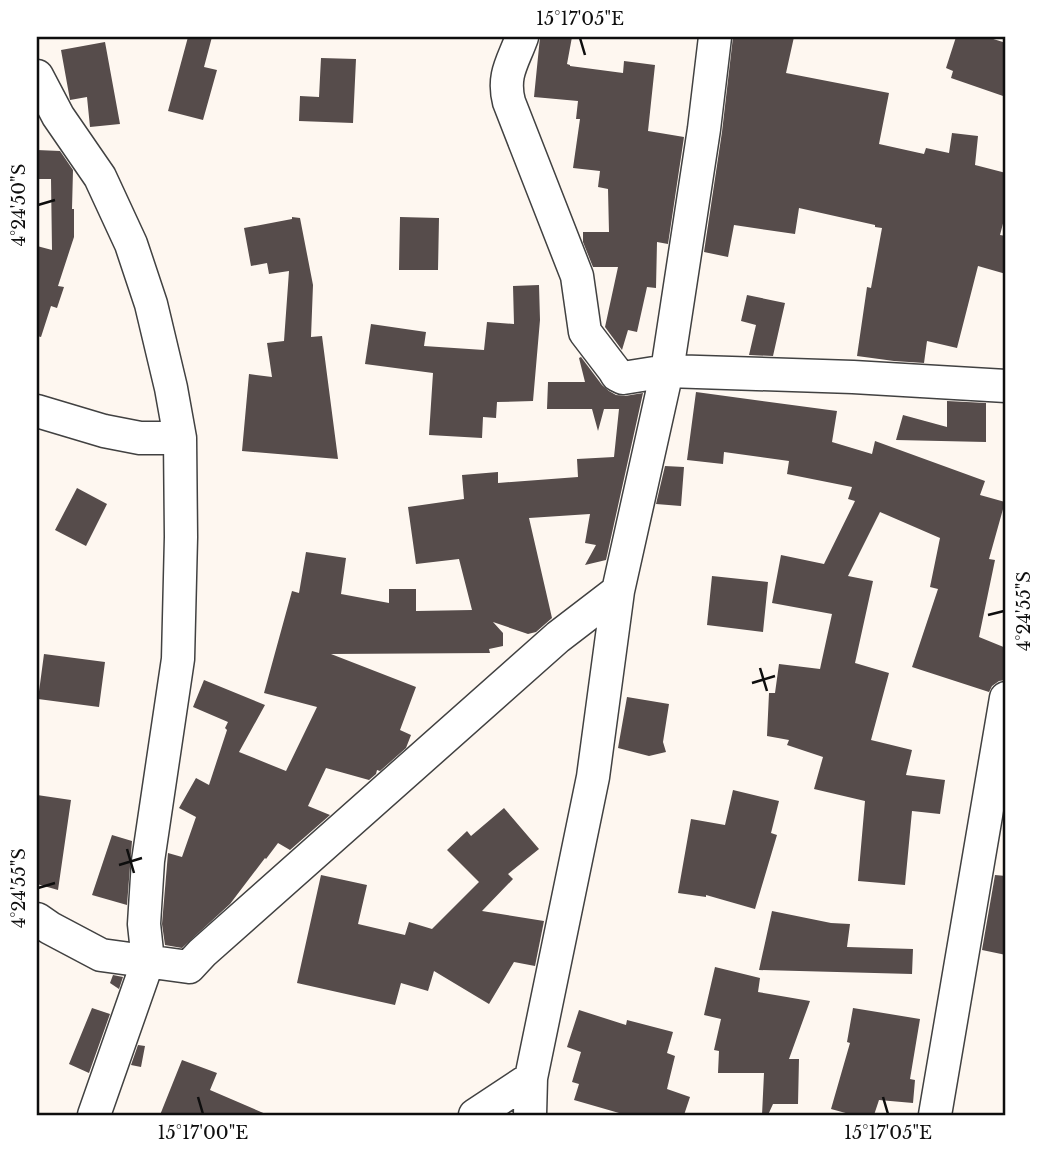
<svg xmlns="http://www.w3.org/2000/svg" width="1043" height="1152" viewBox="0 0 1043 1152" font-family="'Libre Baskerville',serif">
  <style>
    .building { fill: #564c4b }
    .lines { fill: none; stroke-linecap: round; stroke-linejoin: round }
    .minor-casing { stroke: #414141; stroke-width: 35 }
    .minor { stroke: #fff; stroke-width: 32 }
    .ticks { fill: none; stroke: #0e0e0e; stroke-width: 2.5 }
    .neatline { fill: none; stroke: #0e0e0e; stroke-width: 2.5 }
    .ticks-label { font-size: 18px; text-anchor: middle; fill: #0e0e0e }
  </style>
  <rect width="100%" height="100%" fill="#fef7f0"/>
  <path class="building" d="M188,37H212L204,67L217,70L203,120L168,111Z
    M540,37H572L567,64L570,65V66L623,73L624,61L655,65L648,131L684,137L668,244L657,242L656,288L647,287L637,332L628,330L622,350L605,327L618,267H593L583,242V232H609L608,189L598,187L600,171L573,168L580,119H576L578,101L534,97Z
    M733,37H794L786,73L889,93L879,144L924,154L926,148L949,153L952,133L978,136L975,165L1006,173V212L1000,235L1006,236V274L978,266L957,348L927,341L924,363L894,361L857,356L867,287L871,288L882,228L875,227V225L799,208L795,234L734,225L728,257L704,252L722,132Z
    M956,37H987L1006,43V97L951,78L953,71L946,68Z
    M105,42L120,124L90,127L87,97L70,100L61,50Z
    M321,58L356,59L353,123L299,121L300,96L319,97Z
    M37,150L60,151L73,170L72,209H74V237L58,286L64,287L57,308L51,306L41,337L37,336V246L52,250L51,179H37Z
    M292,217L300,218L313,285L311,337L322,336L338,459L242,451L249,374L272,377L267,343L284,341L289,271L269,274L267,263L251,266L244,228L292,219Z
    M400,217L439,218L438,270H399Z
    M539,285L540,320L533,401L497,402L496,418L483,417L482,438L429,435L433,373L365,364L371,324L426,332L424,346L484,350L487,322L514,324L513,286Z
    M747,295L785,303L773,356L749,355L756,325L741,321Z
    M581,357L602,385L609,391L616,395L625,396L643,393L606,560L585,565L596,545L585,543L590,514L529,518L552,618L536,632L528,634L493,622L503,633V646L489,649L490,653L331,654L416,687L400,730L411,735L406,748L380,771L377,770L376,774L369,780L326,768L308,806L330,815L290,850L278,843L266,859L265,858L230,904L182,948L165,945L162,924L168,853L182,857L196,817L179,808L196,778L209,785L227,730L225,728L228,722L193,707L204,680L265,705L239,752L286,771L317,707L264,693L292,591L299,593L306,552L346,558L341,594L389,603V589H416V611L472,610L459,559L416,564L408,507L464,499L462,475L498,472V483L578,477L577,459L614,457L619,409H604L598,431L592,409H547L548,382H585L579,358Z
    M696,392L837,411L832,442L872,454L875,441L985,481L980,495L1005,502L989,559L995,560L979,637L1006,648V680L999,681L992,686L989,692L912,667L938,589L930,587L940,538L880,512L848,576L873,581L855,663L889,673L871,740L912,750L906,775L945,780L940,814L912,811L905,885L858,881L865,801L814,789L823,757L787,745L789,740L767,736L769,693H775L779,664L820,669L832,614L772,603L781,555L824,564L855,501L848,499L852,487L787,474L789,461L724,452L723,464L687,460Z
    M947,401L986,403V442L896,440L903,415L947,427Z
    M665,466L684,467L681,506L656,504Z
    M77,488L107,504L86,546L55,530Z
    M712,576L768,582L763,632L707,625Z
    M44,654L105,662L99,707L38,699Z
    M627,697L669,704L663,742L666,752L649,756L618,748Z
    M733,790L779,801L771,833L777,835L755,909L706,895V897L678,893L691,819L725,825Z
    M37,795L71,800L58,890L37,884Z
    M504,808L539,849L508,874L513,879L482,911L544,921L535,966L514,962L489,1004L434,971L428,991L401,983L395,1005L297,983L321,875L367,885L358,924L405,935L409,922L432,929L479,882L447,850L467,831L471,836Z
    M112,835L132,841L127,905L92,895Z
    M995,875L1006,876V955L982,950Z
    M772,911L831,923L850,924L847,947L913,949L912,974L759,970Z
    M715,967L760,978L758,992L810,1001L789,1059H799L798,1104H773L768,1115H762L764,1073H718L719,1051L714,1050L721,1019L704,1015Z
    M113,975L123,977L119,989L110,983Z
    M92,1008L110,1014L89,1073L69,1064Z
    M853,1008L920,1019L910,1079L915,1080L913,1103L879,1100L874,1115H853L831,1109L850,1043L847,1042Z
    M579,1010L626,1025L627,1020L673,1032L667,1053L675,1056L667,1089L690,1097L684,1115H626L574,1100L579,1084L572,1082L581,1052L567,1047Z
    M138,1045L145,1046L141,1067L131,1065Z
    M182,1060L217,1073L210,1090L268,1115H160Z"/>
  <g class="lines">
    <defs>
      <path id="minor" d="M522,37C513,62 502,75 509,102L577,276L585,332L614,370L617,375L623,378L667,371L853,377L1006,386
        M37,76L58,116L100,177L131,244L151,304L171,388L180,438L181,537L178,659L148,861L144,924L148,961L94,1115
        M37,411L104,431L140,438H180
        M37,919L50,928L101,955L189,967L202,953L558,637L618,591
        M475,1115L531,1078
        M530,1115L531,1078L593,777L618,591L667,371L704,129L715,37
        M935,1115L1006,698"/>
    </defs>
    <use href="#minor" class="minor-casing"/>
    <use href="#minor" class="minor"/>
  </g>
  <path class="ticks" d="M580,38L585,55M38,205L55,200M988,615L1004,611M760,668L767,691M752,683L775,676M127,849L134,873M119,865L142,858M38,888L55,883M198,1097L203,1114M883,1097L888,1114"/>
  <rect width="1043" height="1152" fill="none" stroke="#ffffff" stroke-width="77"/>
  <rect x="38" y="38" width="966" height="1076" class="neatline"/>
  <g class="ticks-label">
    <text x="580" y="25">15°17'05"E</text>
    <text transform="translate(19 205) rotate(-90)" y="6">4°24'50"S</text>
    <text transform="translate(1024 611) rotate(-90)" y="6">4°24'55"S</text>
    <text transform="translate(19 888) rotate(-90)" y="6">4°24'55"S</text>
    <text x="203" y="1139">15°17'00"E</text>
    <text x="888" y="1139">15°17'05"E</text>
  </g>
</svg>
